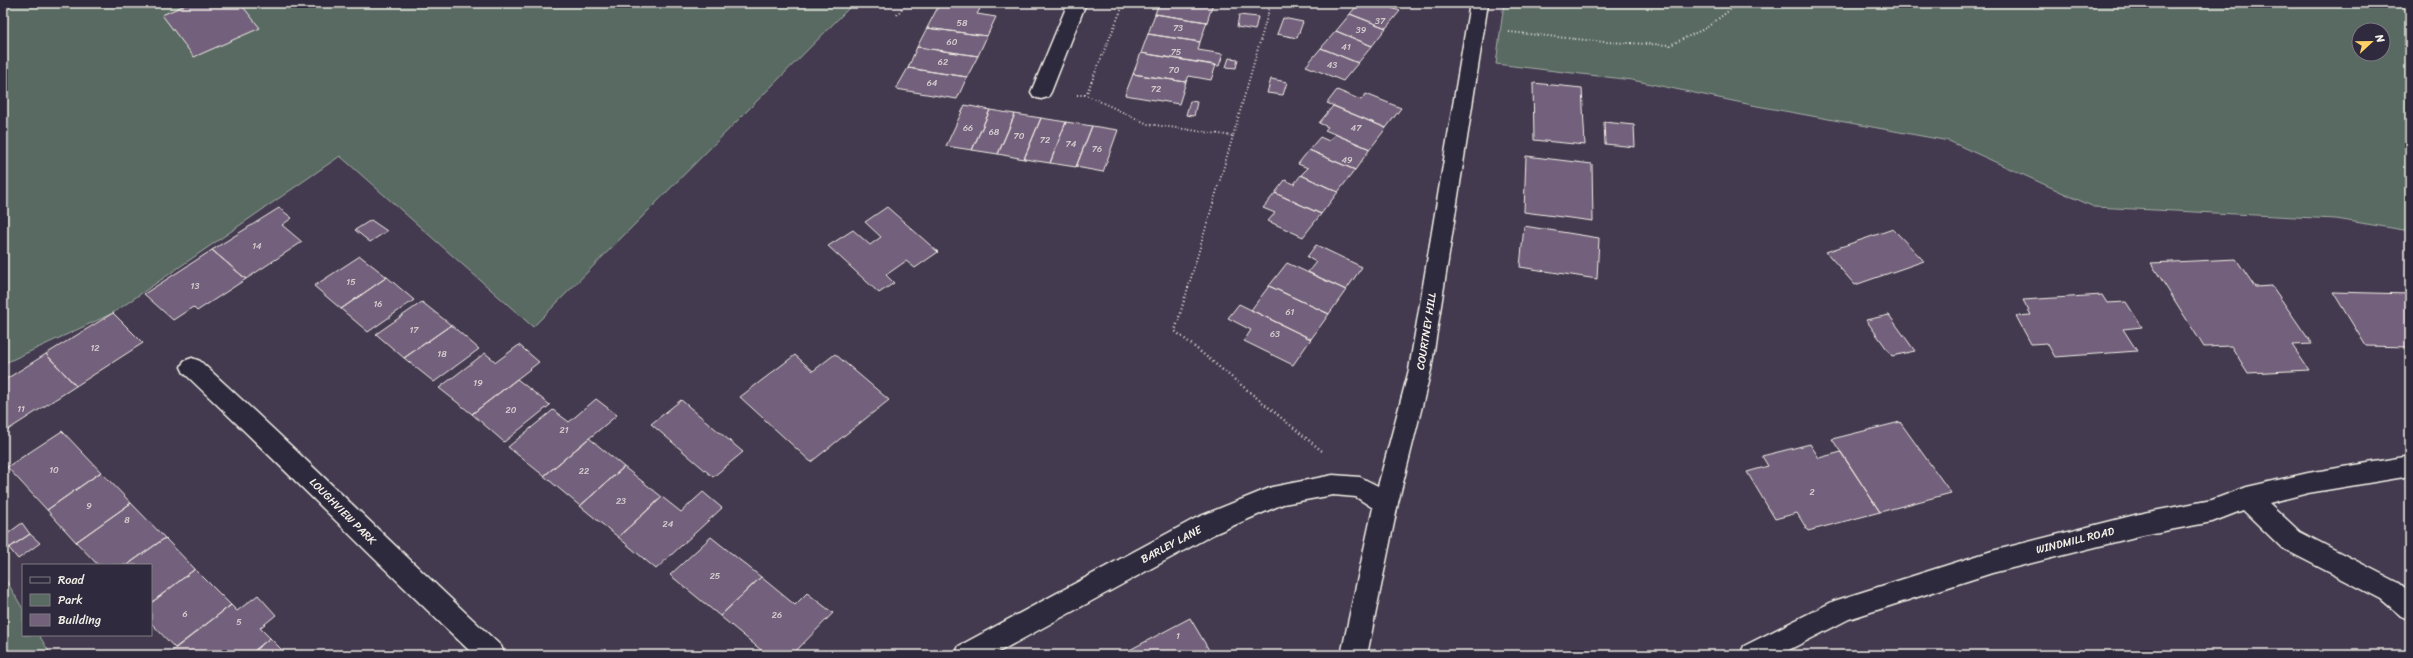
<svg xmlns="http://www.w3.org/2000/svg" width="2413" height="658" viewBox="0 0 2413 658" font-family="Sriracha,sans-serif">
  <style>
    .green { fill: #596a62; stroke: #a6aea5; fill-rule: evenodd }
    .building { fill: #73617b; stroke: #f4f1e8 }
    .lines { fill: none; stroke-linecap: round; stroke-linejoin: round }
    .street-casing { stroke: #f4f1e8; stroke-width: 3 }
    .path-far1 { stroke: #f4f1e8; stroke-width: 2; stroke-dasharray: 1 2.5; stroke-linecap: butt }
    .path { stroke: #f4f1e8; stroke-width: 2.5; stroke-dasharray: 1 3; stroke-linecap: butt }
    .street { fill: #2f2a3d; fill-rule: evenodd }
    .labels { text-anchor: middle; stroke-width: 3; stroke-linejoin: round; paint-order: stroke }
    .number-label { font-size: 9px; fill: #d4cdcd }
    .street-label { font-size: 11px; fill: #f4f1e8; stroke: #2f2a3d }
  </style>
  <rect width="100%" height="100%" fill="#433a50"/>
  <filter id="ink" filterUnits="userSpaceOnUse"><feTurbulence type="fractalNoise" baseFrequency=".025" numOctaves="2"/><feDisplacementMap in="SourceGraphic" scale="8" xChannelSelector="R" yChannelSelector="G"/><feConvolveMatrix kernelMatrix="1 2 1 2 8 2 1 2 1" color-interpolation-filters="sRGB"/></filter>
  <g filter="url(#ink)">
    <path class="green" d="M3,3H854L533,327L340,156L113,313L3,364Z
      M1504,3H2410V231L2336,219L2094,207L1949,141L1757,106L1632,80L1496,64ZM2359,30H2383V54H2359Z
      M3,575L23,609V635H39L51,655H3Z"/>
    <path class="building" d="M190,3H240L260,28L194,57L162,15Z
      M940,3L982,5L977,14L996,17L987,36L927,28Z
      M1159,3H1213L1207,22L1155,14Z
      M1359,3H1378L1400,11L1386,28L1350,14Z
      M1155,14L1207,22L1200,42L1148,34Z
      M1350,14L1386,28L1372,46L1336,31Z
      M1239,15L1258,17L1255,30L1237,27Z
      M1283,18L1303,22L1297,38L1277,34Z
      M927,28L987,36L978,56L917,47Z
      M1336,31L1372,46L1358,63L1321,48Z
      M1148,34L1200,42L1198,50L1223,54L1219,66L1141,53Z
      M917,47L978,56L967,77L908,68Z
      M1321,48L1358,63L1343,81L1306,66Z
      M1141,53L1216,65L1211,80L1189,76L1186,82L1133,74Z
      M1229,58L1238,59L1236,68L1226,67Z
      M908,68L967,77L957,99L896,89Z
      M1133,74L1186,82L1179,104L1125,95Z
      M1271,79L1287,82L1283,95L1267,93Z
      M1533,83L1582,88L1585,145L1534,140Z
      M1337,90L1361,100L1366,94L1401,108L1386,128L1327,103Z
      M1190,101L1197,102L1194,116L1186,115Z
      M965,105L990,110L972,150L946,146Z
      M1333,106L1386,128L1370,149L1325,130L1328,127L1319,123Z
      M990,110L1015,114L998,154L972,150Z
      M1015,114L1041,118L1024,159L998,154Z
      M1041,118L1066,122L1050,163L1024,159Z
      M1066,122L1092,126L1076,167L1050,163Z
      M1604,122L1634,125L1635,147L1605,144Z
      M1092,126L1118,130L1103,172L1076,167Z
      M1335,134L1370,149L1355,170L1309,150L1320,137L1329,141Z
      M1309,150L1355,170L1338,192L1301,175L1308,168L1298,164Z
      M1526,156L1592,164L1593,221L1524,212Z
      M1301,175L1338,192L1321,214L1275,193L1285,180L1294,184Z
      M1275,193L1321,214L1303,237L1268,221L1275,213L1263,208Z
      M887,207L938,252L915,268L906,261L886,275L894,283L879,293L828,246L853,230L870,245L881,237L865,222Z
      M279,208L292,218L282,225L302,242L246,279L212,250Z
      M371,220L387,231L370,242L355,230Z
      M1524,226L1599,238L1597,279L1520,267Z
      M1893,229L1924,261L1855,285L1826,252Z
      M1316,245L1362,267L1346,290L1308,272L1316,262L1307,257Z
      M212,250L246,279L197,311L193,307L173,320L144,294Z
      M360,256L387,277L341,309L314,286Z
      M2236,259L2255,287L2272,286L2312,344L2292,345L2309,370L2248,373L2231,346L2204,347L2151,263Z
      M1287,263L1346,290L1329,314L1269,286Z
      M387,277L414,300L368,332L341,309Z
      M1269,286L1329,314L1311,339L1251,310Z
      M2333,292L2410,294V347L2366,346Z
      M2102,295L2107,303L2126,302L2142,327L2123,329L2137,351L2055,357L2047,343L2031,344L2016,316L2031,315L2023,300Z
      M422,302L451,325L404,358L376,334Z
      M1239,304L1311,339L1293,365L1244,341L1251,330L1228,318Z
      M113,313L143,343L76,386L46,354Z
      M1889,315L1915,351L1892,356L1866,320Z
      M451,325L479,349L434,382L404,358Z
      M519,345L539,362L472,414L439,388L485,353L496,362Z
      M46,354L76,386L3,433V381Z
      M835,354L889,400L811,462L740,397L795,355L813,371Z
      M517,379L550,405L504,442L472,414Z
      M596,399L617,415L544,476L508,447L553,410L569,422Z
      M681,400L743,452L713,477L651,424Z
      M1900,422L1951,493L1880,512L1832,439Z
      M62,431L101,472L47,510L7,467Z
      M589,438L624,467L580,506L544,476Z
      M1810,444L1819,458L1841,452L1880,512L1808,531L1797,513L1775,519L1747,472L1768,466L1762,456Z
      M624,467L662,497L618,537L580,506Z
      M101,472L131,503L76,542L47,510Z
      M703,492L722,508L656,569L618,537L662,497L681,512Z
      M131,503L165,538L127,565H98L76,542Z
      M22,523L30,534L9,548L3,537Z
      M30,534L40,543L18,559L9,548Z
      M711,537L761,577L720,616L670,575Z
      M165,538L195,569L151,603V565H127Z
      M195,569L231,605L175,648L151,623V603Z
      M761,577L795,605L807,593L833,613L792,655H767L720,616Z
      M258,595L276,615L260,628L270,638L249,655H167L231,605L237,611Z
      M1190,618L1212,655L1122,654Z
      M270,638L287,655H249Z"/>
    <g class="lines">
      <defs>
        <path id="street" d="M1068,3H1086L1051,92L1048,97L1041,99L1034,97L1031,92Z
          M1470,3H1488L1431,370L1398,503L1367,655H1341L1373,508L1356,497L1333,495L1283,504L1214,534L993,655H955L959,646L1196,518L1272,487L1333,475L1360,477L1378,486L1409,370Z
          M192,358L200,361C302,454 400,552 501,646L505,655H474C376,562 282,466 184,373L181,367L184,361Z
          M2410,456V476L2308,493L2269,503L2300,532L2399,583L2410,592V620L2401,616L2381,599L2282,548L2243,510L2212,522L2143,535L1992,573L1849,619L1779,655H1740L1744,646L1834,601L1992,551L2143,513L2212,500L2247,487L2308,473Z"/>
      </defs>
      <use href="#street" class="street-casing"/>
      <path class="path-far1" d="M1017,3L1031,5
        M897,15L906,3
        M1509,32L1605,42L1670,45L1706,28L1739,3
        M1077,95H1086L1148,124L1233,136L1271,3
        M1086,95L1124,3
        M1185,298L1233,136"/>
      <path class="path" d="M1185,297L1175,331L1322,451"/>
      <use href="#street" class="street"/>
    </g>
  </g>
  <g class="labels">
    <g class="number-label">
      <text x="1380" y="24">37</text>
      <text x="962" y="26">58</text>
      <text x="1178" y="31">73</text>
      <text x="1361" y="33">39</text>
      <text x="952" y="45">60</text>
      <text x="1346" y="50">41</text>
      <text x="1176" y="55">75</text>
      <text x="943" y="65">62</text>
      <text x="1332" y="68">43</text>
      <text x="1174" y="73">70</text>
      <text x="932" y="86">64</text>
      <text x="1156" y="92">72</text>
      <text x="968" y="131">66</text>
      <text x="1356" y="131">47</text>
      <text x="994" y="135">68</text>
      <text x="1019" y="139">70</text>
      <text x="1045" y="143">72</text>
      <text x="1071" y="147">74</text>
      <text x="1097" y="152">76</text>
      <text x="1347" y="163">49</text>
      <text x="257" y="249">14</text>
      <text x="351" y="285">15</text>
      <text x="195" y="289">13</text>
      <text x="378" y="307">16</text>
      <text x="1290" y="315">61</text>
      <text x="414" y="333">17</text>
      <text x="1275" y="337">63</text>
      <text x="95" y="351">12</text>
      <text x="442" y="357">18</text>
      <text x="478" y="386">19</text>
      <text x="21" y="412">11</text>
      <text x="511" y="413">20</text>
      <text x="564" y="433">21</text>
      <text x="54" y="473">10</text>
      <text x="584" y="474">22</text>
      <text x="1812" y="495">2</text>
      <text x="621" y="504">23</text>
      <text x="89" y="509">9</text>
      <text x="127" y="523">8</text>
      <text x="668" y="527">24</text>
      <text x="715" y="579">25</text>
      <text x="185" y="617">6</text>
      <text x="777" y="618">26</text>
      <text x="239" y="625">5</text>
      <text x="1178" y="639">1</text>
    </g>
    <g class="street-label">
      <text transform="translate(1426 331) rotate(-81)" y="4">COURTNEY HILL</text>
      <text transform="translate(343 511) rotate(45)" y="4">LOUGHVIEW PARK</text>
      <text transform="translate(2075 540) rotate(-14)" y="4">WINDMILL ROAD</text>
      <text transform="translate(1171 544) rotate(-28)" y="4">BARLEY LANE</text>
    </g>
  </g>
  <rect width="2413" height="658" fill="none" stroke="#2f2a3d" stroke-width="16"/>
  <rect x="8" y="8" width="2397" height="642" fill="none" stroke="#f4f1e8" stroke-width="1.5" filter="url(#ink)"/>
  <rect x="22" y="564" width="130" height="72" fill="#2f2a3d" stroke="#7e7a81"/>
  <rect x="30" y="577" width="20" height="6" fill="#2f2a3d" stroke="#7e7a81"/>
  <text x="58" y="584" font-size="12" fill="#f4f1e8">Road</text>
  <rect x="30" y="594" width="20" height="12" fill="#596a62" stroke="#7e7a81"/>
  <text x="58" y="604" font-size="12" fill="#f4f1e8">Park</text>
  <rect x="30" y="614" width="20" height="12" fill="#73617b" stroke="#7e7a81"/>
  <text x="58" y="624" font-size="12" fill="#f4f1e8">Building</text>
  <g transform="translate(2371 42) rotate(68)"><circle r="19" fill="#2f2a3d" stroke="#7e7a81"/>
  <path d="M0-3L7 15L0 10L-7 15Z" fill="#ffd166"/>
  <text y="-6" font-size="11" font-weight="bold" text-anchor="middle" fill="#f4f1e8">N</text>
  </g>
</svg>
